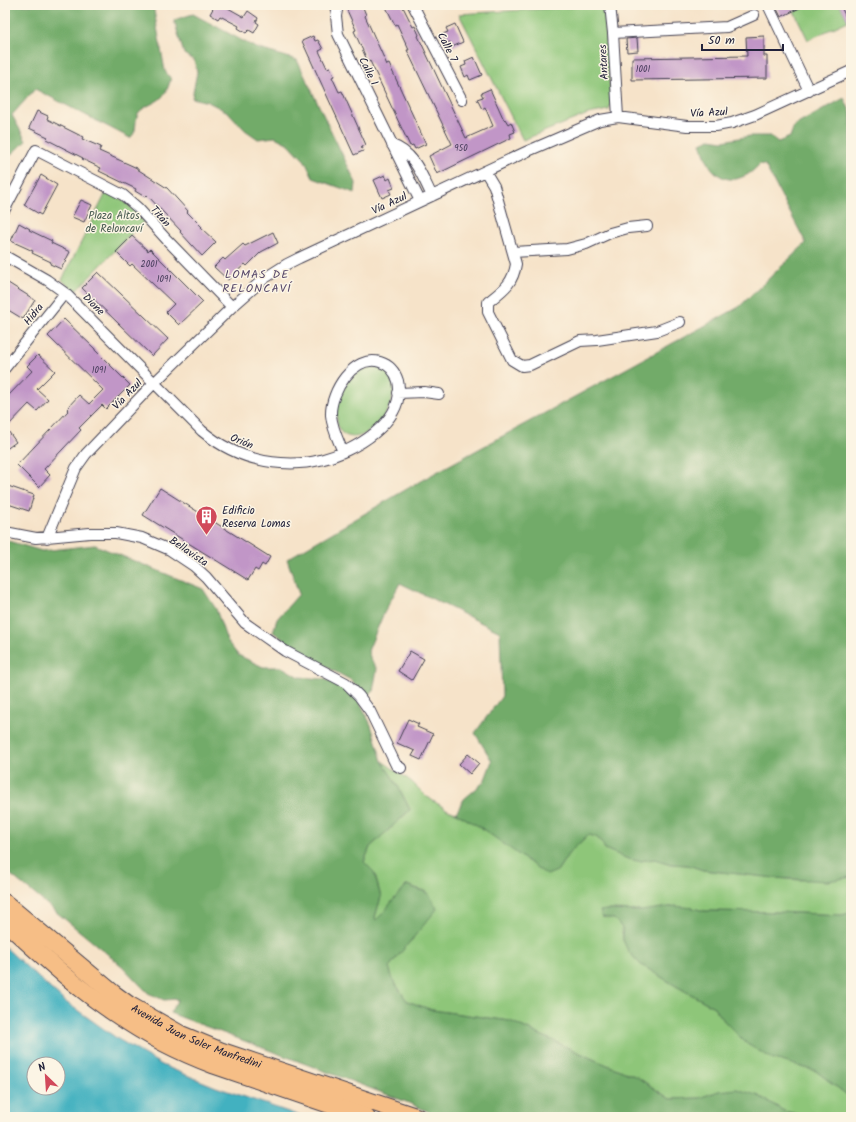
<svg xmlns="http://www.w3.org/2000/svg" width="856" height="1122" viewBox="0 0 856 1122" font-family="Kalam,sans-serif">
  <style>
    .green { fill: #8ec679; stroke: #58745a }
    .forest { fill: #72ab69; stroke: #4a6652 }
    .water { fill: #43b1c0; stroke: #326a7e; fill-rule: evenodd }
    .building { fill: #c196c7 }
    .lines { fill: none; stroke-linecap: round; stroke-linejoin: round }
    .minor-casing { stroke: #423f50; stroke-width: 12 }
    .trunk-casing { stroke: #423f50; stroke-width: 19 }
    .minor { stroke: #fff; stroke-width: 10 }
    .trunk { stroke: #f6be86; stroke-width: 17 }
    .labels { text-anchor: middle; stroke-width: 3; stroke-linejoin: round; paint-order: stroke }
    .number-label { font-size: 9px; fill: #4a3f5e }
    .street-label { font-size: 11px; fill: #22223b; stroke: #fcf5e5 }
    .park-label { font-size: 11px; fill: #485b51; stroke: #fcf5e5 }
    .poi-label { font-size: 11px; fill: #22223b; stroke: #fcf5e5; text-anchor: start }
    .neighbourhood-label { font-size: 12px; letter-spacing: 1px; fill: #5a4b6c; stroke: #fcf5e5 }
  </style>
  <rect width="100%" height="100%" fill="#fcf5e5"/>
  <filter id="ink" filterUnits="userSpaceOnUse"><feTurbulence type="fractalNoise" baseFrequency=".025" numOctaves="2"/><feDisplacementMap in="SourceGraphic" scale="8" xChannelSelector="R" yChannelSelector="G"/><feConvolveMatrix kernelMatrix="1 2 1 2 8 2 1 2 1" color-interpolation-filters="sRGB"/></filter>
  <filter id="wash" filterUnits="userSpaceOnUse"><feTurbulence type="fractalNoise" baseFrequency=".012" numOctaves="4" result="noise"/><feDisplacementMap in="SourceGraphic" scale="16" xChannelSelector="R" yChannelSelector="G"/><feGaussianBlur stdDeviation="0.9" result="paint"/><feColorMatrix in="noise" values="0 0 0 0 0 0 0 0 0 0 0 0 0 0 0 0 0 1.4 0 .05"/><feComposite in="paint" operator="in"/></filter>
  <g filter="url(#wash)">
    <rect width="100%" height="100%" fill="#f6e3c9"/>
    <path class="green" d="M604,5L611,104L609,110L588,114L523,140L459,14Z
      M806,5H840L848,21L808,40L794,11Z
      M106,193C122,195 134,210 144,222L136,229L75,292L62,280Z
      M376,366C420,378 371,455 342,433C338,429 337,424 337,419C333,396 352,366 376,366Z
      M382,761L412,782L427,797L448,810L456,813L480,827L508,846L557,871L569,853L588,835C598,836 601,840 605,849L628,859L639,861L655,859L671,864L688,865L703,870L775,878L800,880L851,877V913L841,915L777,912L704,911L693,908L641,911L606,910L602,917L614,919L619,924L622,928L623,940L640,964L676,986L714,1007L725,1022L747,1044L802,1067L816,1071L851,1098V1117H826L822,1115L808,1117L784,1111L759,1096L719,1091L699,1098L670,1099L637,1077L595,1060L510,1021L432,1010L407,1001L393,980L389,967L404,948L413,939L427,892L407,885L376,921L375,917L381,897L374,872L364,862L370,847L410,810L399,788Z"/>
    <path class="forest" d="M5,5H153L165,71L171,79C169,84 167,92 163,96C157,103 146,105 139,112C133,120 139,131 130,138L35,89L12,115L26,141L10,155L5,164Z
      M193,14L256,48L297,60L356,183L355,193L313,178L305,161L289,144L275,137L258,139L245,130L228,112L208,102L192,98L197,72L194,60L184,54L174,20Z
      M844,98L851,113V877L828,881L775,878L703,870L688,865L671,864L655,859L639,861L628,859L605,849C601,840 598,836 588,835L569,853L557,871L547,875L480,827L456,813L464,799L484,782L492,761L475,733L502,696L500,632L400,583L383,615L368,651L371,660L377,669L373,691L366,697L351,680L311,659L273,632L277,619L299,594L287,559L424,479L739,307L806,243L765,165L760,164C755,169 749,175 742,177C729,183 715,176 709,164C705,157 703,150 701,143L710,139L723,141L750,136H770L778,142L790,137L794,126Z
      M5,540L42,551L95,545L203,589L216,609L227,641L238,655L263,667H282L299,677L324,679L336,684L349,690L358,698L371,725L382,761L399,788L410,810L370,847L364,862L374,872L381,897L375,917L376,920L384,912L393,900L407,885C425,893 428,888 437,909L389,967L393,980L407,1001L432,1010L510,1021L595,1060L637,1077L670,1099L699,1098L719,1091L737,1089L759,1096L784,1111L808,1117H441L404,1101L170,1013L178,999L164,1000L148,993L122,966L5,870Z
      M675,906L693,908L704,911L777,912L841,915L851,913V1098L816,1071L771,1058L747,1044L725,1022L714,1007L676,986L640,964L628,951L623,940L622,928L619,924L614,919L602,917L600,911L606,910L641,911Z"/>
    <path class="water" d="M5,947L63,1000L118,1039L162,1065L216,1087L303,1117H5ZM34,1064H58V1088H34Z"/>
    <g id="blocks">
      <path class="building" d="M215,5H229L228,8L244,17L248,11L258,18L256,22L259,24L254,33L249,30L246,33L238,28L239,26L220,16L218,19L210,14Z
        M352,5H362L366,15L365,16L387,65L389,64L426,144L415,149L413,145L410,146L370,61L368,62L354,31L356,30L346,8Z
        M385,5H402L413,27L415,26L419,35L418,36L466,138L493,126L485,107L482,109L477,99L483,97L481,93L490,89L504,120L505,119L508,124L511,122L515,132L510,134L511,138L437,174L429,156L452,144L407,50H409L397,24L395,25Z
        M775,5H806L781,17Z
        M840,5H851V27Z
        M455,24L463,42L452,47L450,42L447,43L443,34L448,32L446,28Z
        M313,36L315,41L318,40L323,49L319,51L327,68L330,67L334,76L332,77L339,92L342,91L366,145L361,147L363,151L354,155L302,41Z
        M764,36V56H767V78L632,80V58L747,56L746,37Z
        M637,38L638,51L627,52L626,39Z
        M474,57L482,75L470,80L468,75L465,77L461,67L466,65L465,61Z
        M37,111L48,116L47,119L83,137L82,139L101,147L99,151L137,168V169L167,188L188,211L187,212L202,227L201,228L216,242L202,256L180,232L181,231L147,195L145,197L135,191L136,189L99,171L101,168L82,159L83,158L46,139L48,137L29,128Z
        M41,175L57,185L41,215L24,205Z
        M385,175L387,180L390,178L394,188L389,190L391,194L382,198L374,180Z
        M81,200L92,205L84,222L72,217Z
        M19,223L30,229L29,230L52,241L51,243L70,252L61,269L50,264L51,262L32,253L33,251L11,241Z
        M273,232L278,243L261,252L247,266L245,264L228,280L214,267L223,258L225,260L243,244L245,246Z
        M132,236L148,251L150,249L203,302L179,325L166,312L174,304L132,264L130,266L116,252Z
        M98,272L168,339L152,356L82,288Z
        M5,281L35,300L23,319L5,308Z
        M64,319L95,349V350L130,385L106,409L102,405L79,428L81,430L44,469L50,475L39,487L17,465L68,411L67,410L69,408L68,407L79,395L89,404L103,390L48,336Z
        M38,355L55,371L37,389L48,399L37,411L29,404L6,428L16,442L5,450V391L9,395L32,371L27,366Z
        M5,485L34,495L29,511L5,503Z
        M160,488L270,557L265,566L262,564L258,571L255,569L248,580L143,515Z
        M410,651L424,659L412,680L398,671Z
        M408,719L419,724L417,727L433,734L421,760L412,756L415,751L397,743Z
        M468,754L479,763L470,774L459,764Z"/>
    </g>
  </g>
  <g filter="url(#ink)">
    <use href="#blocks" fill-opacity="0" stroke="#423f50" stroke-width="1"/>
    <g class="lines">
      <defs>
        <path id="minor" d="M338,5L336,16L338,34L420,201
          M413,5L462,100
          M610,5L613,33L618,117
          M768,5L809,91
          M613,33L727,27L754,15
          M392,145C415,153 422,176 432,196
          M485,171L494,186L516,264C513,284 503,290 488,302V312L512,360L522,366L530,365L580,341L597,340L657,331L680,322
          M5,209L36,150L123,195L138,208L167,240L232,307
          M513,252L567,249L586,244L610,233L628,228L647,226
          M5,256L47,280L65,293L202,431C225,450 251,461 281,463C294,464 308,463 320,460C353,452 407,422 398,381C395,371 390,365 380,362C354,354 330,392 331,415C332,428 338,440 343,452
          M5,368L65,293
          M398,393L424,392L439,394
          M5,532L36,538L90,533H116L142,538L170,550L194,566L206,577L245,623L285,651L346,683L359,696L370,711L396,765L401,768
          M47,538L76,468L86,454L154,383L232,307L265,278L287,264L299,258L528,151L600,120L618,117L687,126H716L732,123L755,115L851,71"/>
        <g id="trunk">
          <path id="s1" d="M5,903L114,994L129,1005L180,1034L221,1051L417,1117"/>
          <path d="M5,922C41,954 76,988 116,1014C146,1035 179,1052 214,1065L366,1117"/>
        </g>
      </defs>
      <use href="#minor" class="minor-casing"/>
      <use href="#trunk" class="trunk-casing"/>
      <use href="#minor" class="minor"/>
      <use href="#trunk" class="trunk"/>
    </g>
  </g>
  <defs>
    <symbol id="building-pin" viewBox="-11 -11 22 30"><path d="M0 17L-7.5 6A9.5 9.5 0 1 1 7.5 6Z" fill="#d1495b" stroke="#fcf5e5"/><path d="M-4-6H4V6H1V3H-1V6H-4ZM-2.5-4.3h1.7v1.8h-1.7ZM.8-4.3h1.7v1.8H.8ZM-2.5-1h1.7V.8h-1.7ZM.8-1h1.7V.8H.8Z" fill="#fff"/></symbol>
  </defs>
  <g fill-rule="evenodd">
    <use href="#building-pin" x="194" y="504" width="25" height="34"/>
  </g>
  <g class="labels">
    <g class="number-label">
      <text x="643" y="72">1001</text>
      <text x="461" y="151">950</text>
      <text x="149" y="267">2001</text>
      <text x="164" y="282">1091</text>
      <text x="99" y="373">1091</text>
    </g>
    <g class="street-label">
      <text transform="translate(448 47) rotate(63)" y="4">Calle 7</text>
      <text transform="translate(603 62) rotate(-93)" y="4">Antares</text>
      <text transform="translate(369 71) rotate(64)" y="4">Calle 1</text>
      <text transform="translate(709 112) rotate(-3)" y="4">Vía Azul</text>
      <text transform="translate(389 203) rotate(-25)" y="4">Vía Azul</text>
      <text transform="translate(161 216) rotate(48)" y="4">Titán</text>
      <text transform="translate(94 304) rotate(45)" y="4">Dione</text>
      <text transform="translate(33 314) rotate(-52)" y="4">Hidra</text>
      <text transform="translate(127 394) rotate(-46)" y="4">Vía Azul</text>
      <text transform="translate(242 441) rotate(22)" y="4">Orión</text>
      <text transform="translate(189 551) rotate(34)" y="4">Bellavista</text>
      <text dy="4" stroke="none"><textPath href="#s1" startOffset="235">Avenida Juan Soler Manfredini</textPath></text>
    </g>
    <g class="park-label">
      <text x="114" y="219">Plaza Altos<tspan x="114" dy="13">de Reloncaví</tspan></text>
    </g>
    <g class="poi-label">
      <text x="222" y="514">Edificio<tspan x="222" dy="13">Reserva Lomas</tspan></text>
    </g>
    <g class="neighbourhood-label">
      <text x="257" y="278">LOMAS DE<tspan x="257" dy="14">RELONCAVÍ</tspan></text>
    </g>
  </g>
  <rect width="856" height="1122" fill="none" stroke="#fcf5e5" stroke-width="20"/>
  <g transform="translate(46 1076) rotate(335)"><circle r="19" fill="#fcf5e5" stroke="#a5a1a1"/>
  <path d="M0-3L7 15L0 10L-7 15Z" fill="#d1495b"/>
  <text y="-6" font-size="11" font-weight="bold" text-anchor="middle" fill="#22223b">N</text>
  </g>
  <path d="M702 44v6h81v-6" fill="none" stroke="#22223b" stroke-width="2"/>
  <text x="708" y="44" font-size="12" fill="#22223b" stroke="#fcf5e5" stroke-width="3" paint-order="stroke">50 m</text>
</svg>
